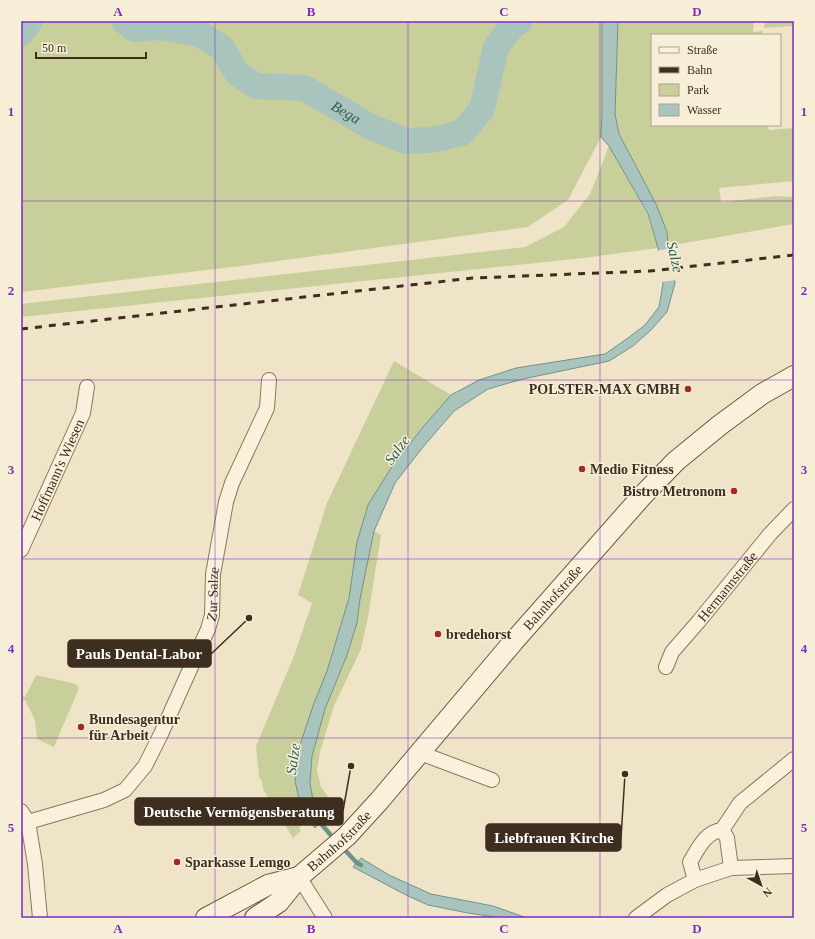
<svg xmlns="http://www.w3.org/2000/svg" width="815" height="939" viewBox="0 0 815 939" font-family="'Times New Roman',serif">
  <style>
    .green { fill: #c9cf9b }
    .water { fill: #a9c4bc; stroke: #6f938a }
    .pier { fill: #f0e4c8 }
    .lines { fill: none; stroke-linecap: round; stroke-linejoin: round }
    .stream { stroke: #6f938a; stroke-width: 4.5 }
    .river { stroke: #a9c4bc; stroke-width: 26 }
    .street-casing { stroke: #8d765c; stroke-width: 16 }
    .secondary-casing { stroke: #6f573f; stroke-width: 22 }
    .street { stroke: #faf1dc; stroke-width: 14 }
    .secondary { stroke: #faf1dc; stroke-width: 20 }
    .rail { stroke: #3d2e20; stroke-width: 3; stroke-dasharray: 7 7; stroke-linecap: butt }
    .grid { fill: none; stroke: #7b2cbf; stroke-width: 1; stroke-opacity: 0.55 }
    .poi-dot { fill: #9e2a2b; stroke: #f7eed8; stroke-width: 1.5 }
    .labels { text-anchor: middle; stroke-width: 3; stroke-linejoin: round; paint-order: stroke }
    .poi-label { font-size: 14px; font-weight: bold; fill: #3d2e20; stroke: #f7eed8; text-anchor: start }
    .street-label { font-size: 14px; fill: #3d2e20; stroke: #f7eed8 }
    .water-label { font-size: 15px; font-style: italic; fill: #2f5d5a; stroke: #f7eed8 }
    .leader { fill: none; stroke: #3d2e20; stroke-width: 1.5 }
    .callout-dot { fill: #3d2e20; stroke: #f7eed8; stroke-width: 1.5 }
    .callout { fill: #3d2e20; stroke: #3d2e20; stroke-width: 1.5 }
    .callout-label { font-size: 15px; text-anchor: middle; font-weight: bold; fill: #fff }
    .neatline { fill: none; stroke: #7b2cbf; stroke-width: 1.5 }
    .grid-label { font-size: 13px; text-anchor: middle; font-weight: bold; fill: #7b2cbf }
  </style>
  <rect width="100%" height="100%" fill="#f0e4c8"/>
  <path class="green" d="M21,21H602V113L601,137L568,200L528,227L249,265L21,292Z
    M618,21H754L753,32L763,31L762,35H652V125H768L769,130L794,128V181L719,188L721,202L775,196L794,197V224L668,246L667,232L656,204L619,134L615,114Z
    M765,21H794V26L764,28Z
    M609,146L647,214L658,248L584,258L21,317V304L525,247L564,227L590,194Z
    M394,361L451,395L423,427L391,468L357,542L349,598L327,671L313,706L300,803L311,823L307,822L299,828L301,831L293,838L263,789L262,782L259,777L256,746L294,656L312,603L298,595L327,503Z
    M374,531L381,535L368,617L361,649L334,706L320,752L317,771L321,787L336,808L324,819C321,813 315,805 313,798C299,744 344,676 357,623C358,616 358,607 360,599C363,576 369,554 374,531Z
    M36,675L76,684L79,688L54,747L37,739L35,720L25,700L21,701V696L25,697Z"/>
  <path class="water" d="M602,21H618L615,114L619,134L656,204L667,232L668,246L675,283L667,312L651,330L633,346L609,361L523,379L488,389L454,411L423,447L395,483L374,531L360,599L357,623L347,655L325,709L312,756L310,783L313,800L324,819L315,828L311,823L300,803L295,781L298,751L313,706L327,671L349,598L357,542L368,505L391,468L423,427L451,395L479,380L516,368L605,354L628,338L645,325L659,307L663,284L658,248L648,214L609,146L601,137L602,113Z
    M361,858L389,875L431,894L493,906L527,918H502L468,913L428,905L406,895L353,867Z"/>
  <path class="pier" d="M671,248L677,280L661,282L656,251Z"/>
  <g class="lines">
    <path class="stream" d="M317,819L335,840
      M342,847L357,863L361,865"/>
    <g class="river">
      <path id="s1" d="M124,21L135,29L161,27L200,34L222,48L237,73L256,86L304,88L371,127L406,141L430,140L462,133L482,109L496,47L512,26L520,21"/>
      <path d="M21,33L30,21"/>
    </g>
    <defs>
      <g id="street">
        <path id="s2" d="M21,550L83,413L87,387"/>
        <path id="s3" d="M666,667L672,652L699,621L770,534L794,509"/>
        <path d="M420,753L492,780"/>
        <path d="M21,811L28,822L35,864L40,918"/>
        <path id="s4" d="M28,822L104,800L125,790L145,766L161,734L208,629L212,615L213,574L226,502L232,483L267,408L269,380"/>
        <path d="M722,830L740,803L794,759"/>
        <path d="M722,830L727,838L731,868"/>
        <path d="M299,877L325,918"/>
        <path d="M695,880L690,862C698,849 705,832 722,830"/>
        <path d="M636,918L667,895L695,880L731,868L794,866"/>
      </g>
      <g id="secondary">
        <path d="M206,918L268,885L299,877"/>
        <path id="s5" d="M255,918L279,902L299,877L347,836L379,801L514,641L643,495L676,461L720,425L762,394L794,376"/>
      </g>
    </defs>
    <use href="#street" class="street-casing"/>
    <use href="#secondary" class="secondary-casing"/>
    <use href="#street" class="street"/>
    <use href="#secondary" class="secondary"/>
    <path class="rail" d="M21,329L473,278L650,271L794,255"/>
  </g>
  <path class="grid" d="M215,21V918M408,21V918M600,21V918M21,201H794M21,380H794M21,559H794M21,738H794"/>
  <g class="poi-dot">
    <circle cx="688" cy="389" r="4"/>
    <circle cx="582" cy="469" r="4"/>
    <circle cx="734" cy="491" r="4"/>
    <circle cx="438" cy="634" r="4"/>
    <circle cx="81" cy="727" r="4"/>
    <circle cx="177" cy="862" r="4"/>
  </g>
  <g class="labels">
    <g class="poi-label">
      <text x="680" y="394" text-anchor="end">POLSTER-MAX GMBH</text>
      <text x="590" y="474">Medio Fitness</text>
      <text x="726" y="496" text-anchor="end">Bistro Metronom</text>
      <text x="446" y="639">bredehorst</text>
      <text x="89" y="724">Bundesagentur<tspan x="89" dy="16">für Arbeit</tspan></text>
      <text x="185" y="867">Sparkasse Lemgo</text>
    </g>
    <g class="street-label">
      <text dy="5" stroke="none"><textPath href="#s2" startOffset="88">Hoffmann's Wiesen</textPath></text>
      <text dy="5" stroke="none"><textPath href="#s3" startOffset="102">Hermannstraße</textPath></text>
      <text dy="5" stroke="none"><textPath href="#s4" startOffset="320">Zur Salze</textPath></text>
      <text dy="5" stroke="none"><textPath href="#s5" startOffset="439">Bahnhofstraße</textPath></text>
      <text dy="5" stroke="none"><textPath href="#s5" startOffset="115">Bahnhofstraße</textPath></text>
    </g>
    <g class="water-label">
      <text dy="5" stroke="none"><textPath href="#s1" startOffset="254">Bega</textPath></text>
      <text transform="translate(675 257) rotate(77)" y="5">Salze</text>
      <text transform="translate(397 450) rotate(-54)" y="5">Salze</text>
      <text transform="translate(293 759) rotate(-82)" y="5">Salze</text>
    </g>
  </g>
  <path class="leader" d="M249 618L211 654M351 766L343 811M625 774L621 838"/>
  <g class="callout-dot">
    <circle cx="249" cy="618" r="4"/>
    <circle cx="351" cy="766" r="4"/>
    <circle cx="625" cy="774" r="4"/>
  </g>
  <g class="callout">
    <rect x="68" y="640" width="143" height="27" rx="4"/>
    <rect x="135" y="798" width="208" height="27" rx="4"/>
    <rect x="486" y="824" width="135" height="27" rx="4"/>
  </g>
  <g class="callout-label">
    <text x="139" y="659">Pauls Dental-Labor</text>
    <text x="239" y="817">Deutsche Vermögensberatung</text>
    <text x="554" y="843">Liebfrauen Kirche</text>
  </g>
  <rect width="815" height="939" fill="none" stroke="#f7eed8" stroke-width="44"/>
  <rect x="651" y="34" width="130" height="92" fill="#f7eed8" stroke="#ada18e"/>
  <rect x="659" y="47" width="20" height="6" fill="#faf1dc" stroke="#ada18e"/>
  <text x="687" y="54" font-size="12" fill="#3d2e20">Straße</text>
  <rect x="659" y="67" width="20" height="6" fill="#3d2e20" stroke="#ada18e"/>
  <text x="687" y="74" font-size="12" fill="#3d2e20">Bahn</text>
  <rect x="659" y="84" width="20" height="12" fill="#c9cf9b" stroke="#ada18e"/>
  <text x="687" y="94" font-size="12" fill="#3d2e20">Park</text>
  <rect x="659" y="104" width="20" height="12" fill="#a9c4bc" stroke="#ada18e"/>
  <text x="687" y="114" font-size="12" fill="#3d2e20">Wasser</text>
  <g transform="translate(761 885) rotate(140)" stroke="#f7eed8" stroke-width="3" paint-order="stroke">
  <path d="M0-3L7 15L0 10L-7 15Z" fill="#3d2e20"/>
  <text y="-6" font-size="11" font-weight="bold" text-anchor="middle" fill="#3d2e20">N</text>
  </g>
  <path d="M36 52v6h110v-6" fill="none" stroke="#3d2e20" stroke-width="2"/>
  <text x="42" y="52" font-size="12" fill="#3d2e20" stroke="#f7eed8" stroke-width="3" paint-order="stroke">50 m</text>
  <rect x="22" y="22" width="771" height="895" class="neatline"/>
  <g class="grid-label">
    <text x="118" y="16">A</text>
    <text x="311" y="16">B</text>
    <text x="504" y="16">C</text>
    <text x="697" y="16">D</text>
    <text x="11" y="116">1</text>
    <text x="804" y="116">1</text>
    <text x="11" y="295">2</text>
    <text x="804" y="295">2</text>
    <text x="11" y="474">3</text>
    <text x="804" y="474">3</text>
    <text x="11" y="653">4</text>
    <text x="804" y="653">4</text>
    <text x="11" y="832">5</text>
    <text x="804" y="832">5</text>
    <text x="118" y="933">A</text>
    <text x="311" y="933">B</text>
    <text x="504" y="933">C</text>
    <text x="697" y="933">D</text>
  </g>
</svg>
